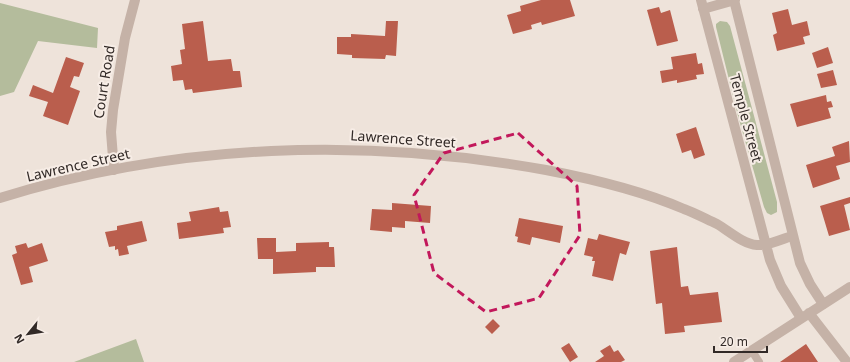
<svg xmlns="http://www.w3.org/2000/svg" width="850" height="362" viewBox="0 0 850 362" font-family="'Noto Sans',sans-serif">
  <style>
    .green { fill: #b4bc9c }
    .building { fill: #ba5e4d }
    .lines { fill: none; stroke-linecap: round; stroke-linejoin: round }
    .service { stroke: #c5b2a7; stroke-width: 8 }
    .minor { stroke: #c5b2a7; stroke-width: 10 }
    .tertiary { stroke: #c5b2a7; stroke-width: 10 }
    .marked { fill: none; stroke: #c2185b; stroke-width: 3; stroke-dasharray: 8 5; stroke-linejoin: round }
    .labels { text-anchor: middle; stroke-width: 4; stroke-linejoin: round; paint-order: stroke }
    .street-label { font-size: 14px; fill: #322a27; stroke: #f7ede6 }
  </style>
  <rect width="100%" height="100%" fill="#eee3da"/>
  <path class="green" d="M0,3L98,28L97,48L38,41L14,92L0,96Z
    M720,21L727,22L730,26L777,202V212L771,215L767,213L764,207L738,116L716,27V24Z
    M136,339L144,362H74Z"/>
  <path class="building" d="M541,0H570L575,16L542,25L541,22L531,25L532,29L513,34L507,15L521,11L520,6Z
    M659,7L661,13L670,10L678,41L657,46L647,10Z
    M788,9L792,25L807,21L810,35L803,37L805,44L777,51L773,35L777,33L772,13Z
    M203,21L208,61L231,59L233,71H240L242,87L193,93L192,89L185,90L183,80L173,81L171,66L182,64L180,50L185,49L182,24Z
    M386,21H398L396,56L386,55L385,59L352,58V55L337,54V37H351V34L385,36Z
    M828,47L833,63L817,68L812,53Z
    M696,53L698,64L702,63L704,74L696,75L697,79L677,83V80L662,83L660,71L673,69L671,57Z
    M66,57L84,63L79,77L74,76L70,87L80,91L68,125L43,116L48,102L29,96L33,85L53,93Z
    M833,70L837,85L821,88L817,74Z
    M826,95L827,102L831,101L833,107L828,108L831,118L797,127L790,104Z
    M696,127L705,155L694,159L691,150L682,153L676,134Z
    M849,141L850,162L836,166L840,179L813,188L806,165L835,156L832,147Z
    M850,197V203L844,205L850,230L829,236L820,206Z
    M392,203L431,206L430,223L405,221V228L392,227V232L370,230L372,209L392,210Z
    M219,207L220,212L228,211L231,227L223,228L224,233L179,239L177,223L191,221L189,212Z
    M519,218L563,226L560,243L532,237L530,245L517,242L518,237L515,236Z
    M142,221L147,241L127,246L129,254L119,256L118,249L115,250V246L109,247L105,232L117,230V226Z
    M599,234L630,242L626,255L620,253L613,281L592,276L595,261H592L593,257L584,255L588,238L597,240Z
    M257,238H276V252L296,251V243L329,242V247H334L335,267H316V272L273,274V259H258Z
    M26,243L28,248L42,243L48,261L29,267L33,282L21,285L12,255L17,253L15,246Z
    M677,247L681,287L688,286L690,295L718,292L722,322L684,326L685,332L665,334L662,303L656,304L650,251Z
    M493,319L500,326L492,334L485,327Z
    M569,343L578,357L570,362L561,348Z
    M806,344L818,362H780Z
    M610,345L614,352L618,350L625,360L621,362H595L604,356L600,351Z"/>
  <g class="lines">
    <path class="service" d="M752,351L759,362"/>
    <path class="minor" d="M701,0L770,260L781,286L801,318
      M734,0L800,263L810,284L823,304
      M703,9L735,0
      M114,170L111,132L113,110L125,38L135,0
      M0,198C177,143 364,137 546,170C593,179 640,190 684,209C695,213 706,219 717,224C729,231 743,244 757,245C768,246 782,239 792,236"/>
    <path class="tertiary" d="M809,313L847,362
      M734,362L850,287"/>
  </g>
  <path class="marked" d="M518,133L577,186L580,235L539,298L486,312L434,273L414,195L444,153Z"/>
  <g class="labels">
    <g class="street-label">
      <text transform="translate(104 82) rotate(-81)" y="5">Court Road</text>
      <text transform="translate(746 118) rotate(75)" y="5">Temple Street</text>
      <text transform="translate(403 139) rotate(4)" y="5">Lawrence Street</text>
      <text transform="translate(78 165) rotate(-13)" y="5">Lawrence Street</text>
    </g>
  </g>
  <g transform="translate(28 334) rotate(240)" stroke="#f7ede6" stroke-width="3" paint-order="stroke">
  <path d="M0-3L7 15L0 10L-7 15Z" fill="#322a27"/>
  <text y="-6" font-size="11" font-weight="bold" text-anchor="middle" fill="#322a27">N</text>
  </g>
  <path d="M714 346v6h53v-6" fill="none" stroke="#322a27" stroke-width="2"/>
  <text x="720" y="346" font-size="12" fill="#322a27" stroke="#f7ede6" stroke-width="3" paint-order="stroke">20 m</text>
</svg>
